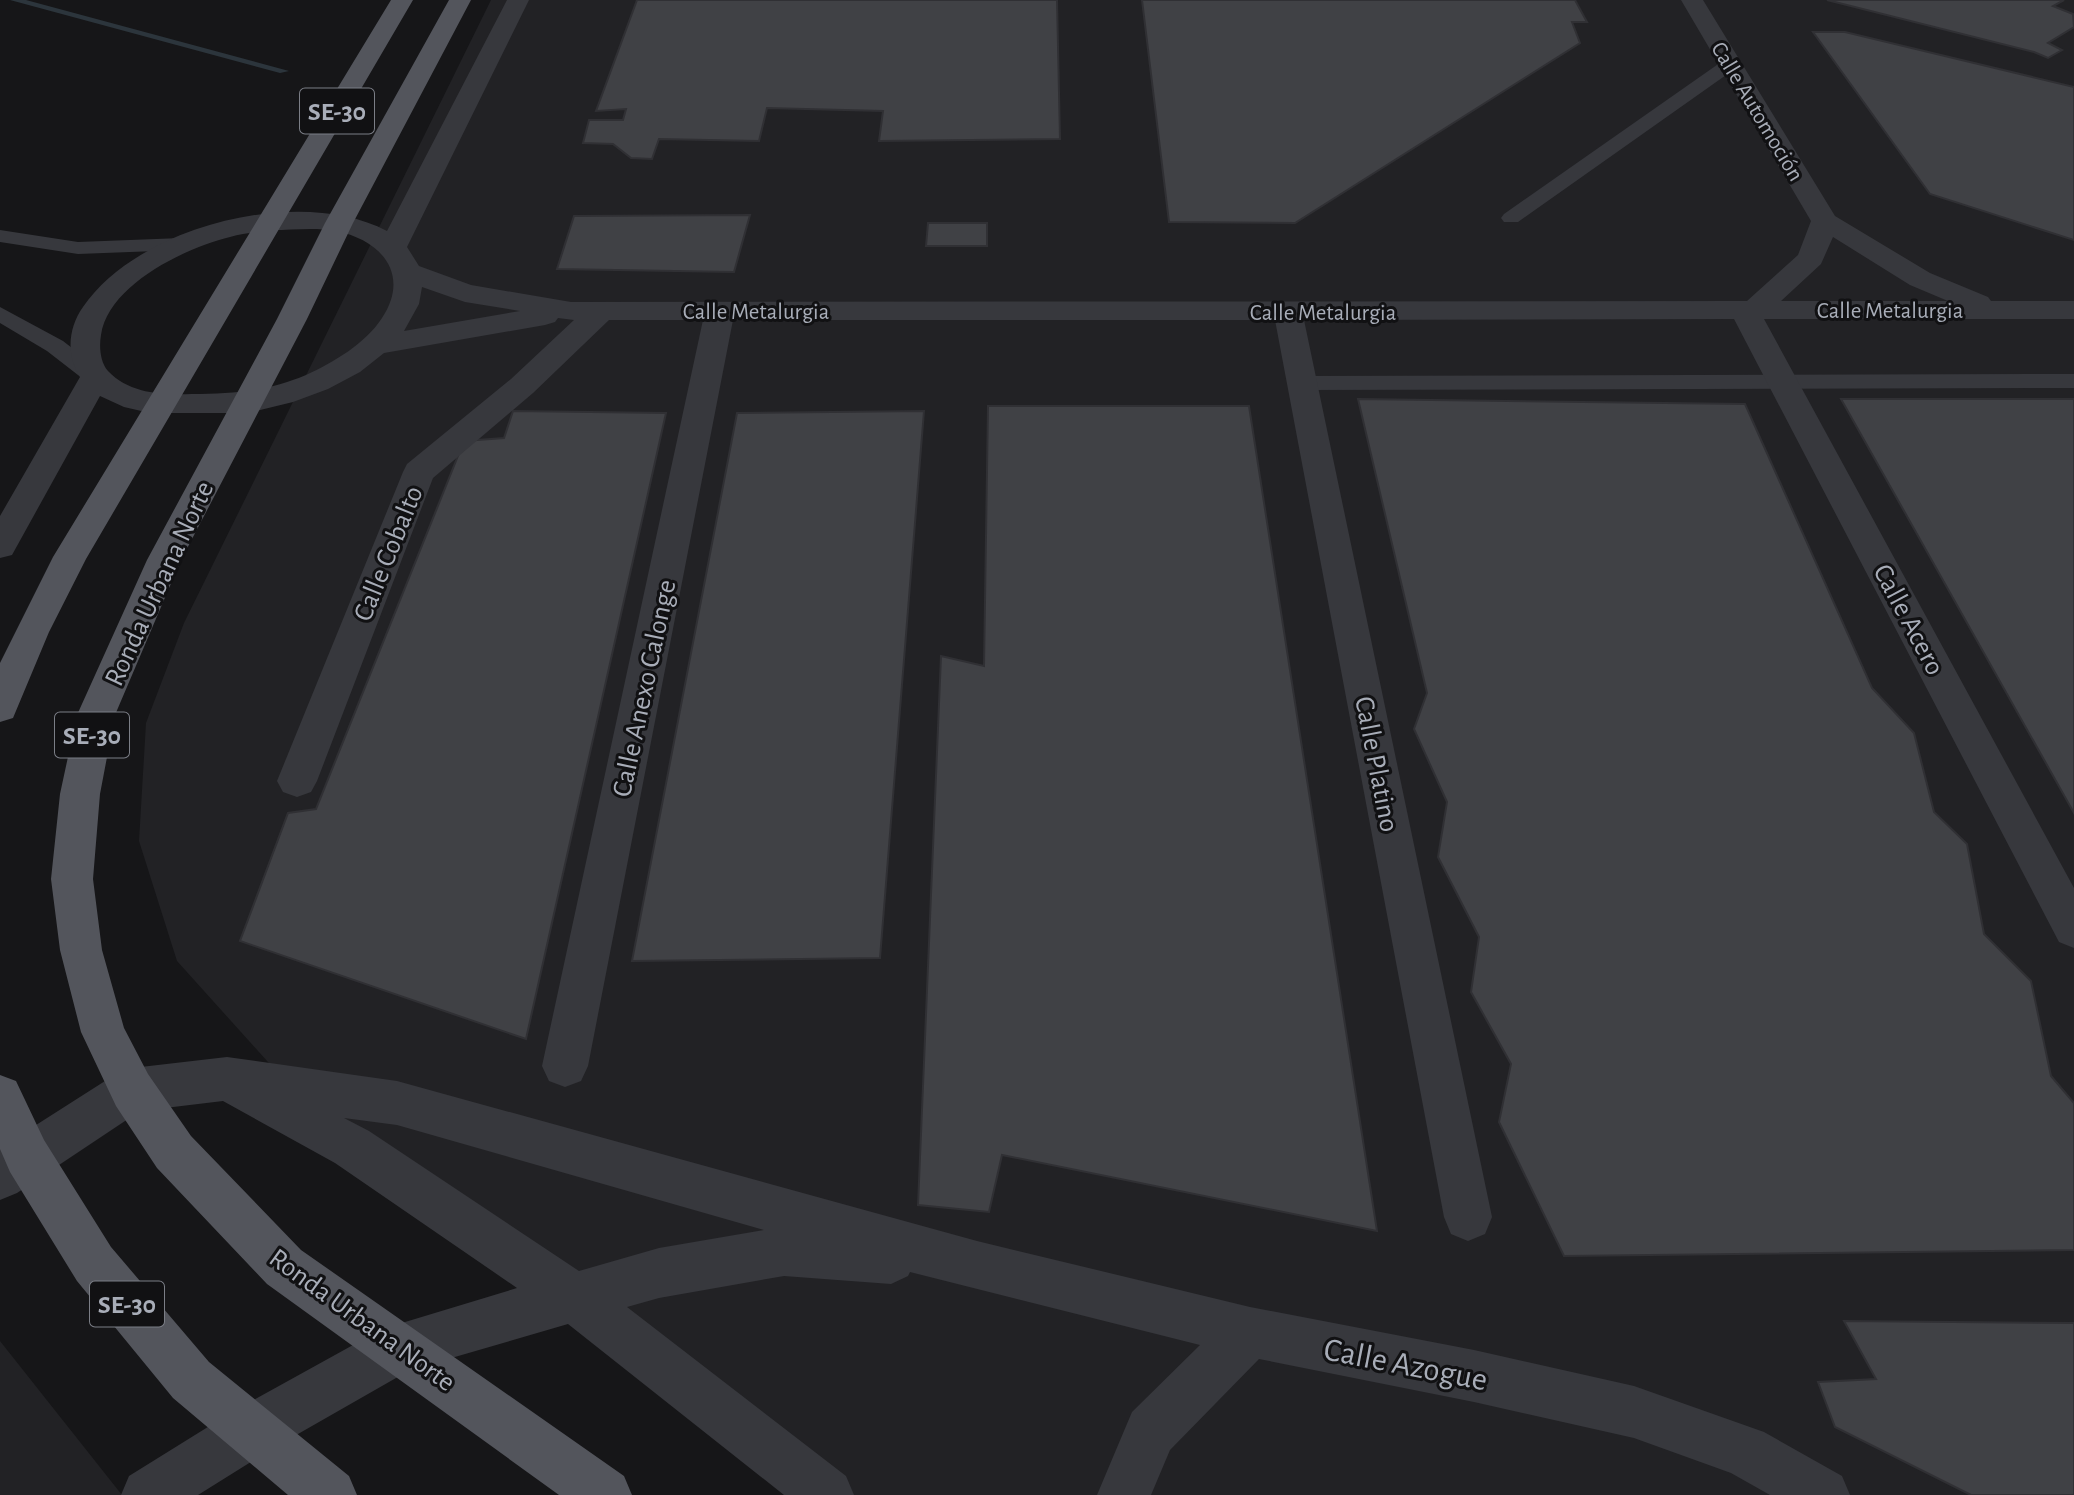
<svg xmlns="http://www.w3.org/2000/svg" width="2074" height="1495" viewBox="0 0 2074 1495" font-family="'Alegreya Sans',sans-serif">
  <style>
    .built { fill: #222225 }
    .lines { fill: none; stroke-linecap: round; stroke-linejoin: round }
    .stream { fill: #2c353c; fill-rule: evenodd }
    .building { fill: #404145; stroke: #303034; stroke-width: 2 }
    .lane { fill: #37383d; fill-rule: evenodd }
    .street { fill: #37383d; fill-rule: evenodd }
    .primary { fill: #53555c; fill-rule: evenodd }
    .labels { text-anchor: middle; stroke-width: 6; stroke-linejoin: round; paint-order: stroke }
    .far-street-label { font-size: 23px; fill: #a8adb8; stroke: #111113 }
    .shield { fill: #111113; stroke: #7b7e86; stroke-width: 2 }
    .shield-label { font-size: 26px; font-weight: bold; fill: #a8adb8 }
    .street-label { font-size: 28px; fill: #a8adb8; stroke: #111113 }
    .near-street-label { font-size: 33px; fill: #a8adb8; stroke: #111113 }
  </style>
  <rect width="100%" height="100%" fill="#161618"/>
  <path class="built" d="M491,0H2074V1495H836L385,1192L177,961L139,841L146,723L184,623Z
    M0,1341L122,1495H0Z"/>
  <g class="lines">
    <path class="stream" d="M10,0H26L289,71L280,73Z"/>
  </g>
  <path class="building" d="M637,0H1057L1060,139L879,141L883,111L767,108L759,141L659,139L652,159L631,158L613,144L583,143L589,120H623L626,109L596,111Z
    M1142,0H1575L1587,22H1572L1580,43L1295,223L1169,222Z
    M1827,0H2064L2053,6L2073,14L2074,27L2048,43L2062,50L2048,58L2034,52Z
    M1813,32H1845L2074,87V240L1930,194Z
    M750,215L734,272L557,269L574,216Z
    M928,223H987V246H926Z
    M1358,399L1745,404L1872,688L1914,733L1934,812L1967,844L1984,934L2031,981L2051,1076L2074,1103V1250L1564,1256L1499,1122L1511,1064L1471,992L1479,937L1438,857L1447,802L1414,729L1427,693Z
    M1841,399H2074V813Z
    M988,406H1249L1377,1231L1002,1155L989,1212L918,1205L941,656L984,666Z
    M513,411L666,413L526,1039L240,941L288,813L316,809L464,441L504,438Z
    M924,411L880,958L632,961L737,413Z
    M1844,1321L2074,1323V1495H1971L1835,1427L1818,1382L1876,1379Z"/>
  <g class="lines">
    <path class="lane" d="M1730,59L1736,60L1739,64L1736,68L1518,222H1504L1501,218L1504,214L1724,60Z
      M0,230L78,242L182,238L189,240L192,244L189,248L182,250L78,254L0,242Z
      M0,307L63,341L103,372L106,377L103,382L95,384L87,382L47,351L0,323Z
      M2074,374V388L1302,390L1294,388L1291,383L1294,378L1302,376Z"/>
    <path class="street" d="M507,0H529L407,247L419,266L471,285L571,302L1747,301L1798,255L1811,221L1681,0H1703L1835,216L1930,273L1988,297L1991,301H2074V319H1764L2074,888V948L2059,942L1734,319L1304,320L1492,1217L1485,1234L1468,1241L1451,1234L1444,1217L1275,320H733L588,1066L581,1081L565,1087L549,1081L542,1066L703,320H609L533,393L433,478L317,781L311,792L297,797L283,792L277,781L403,472L407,464L511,379L574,320L558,318L555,322L545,325L384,353L360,372L328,389L293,402L248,413H150L124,407L100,396L12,555L0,558V516L80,377C66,355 68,328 83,307C138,226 300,185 387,231ZM272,230C293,230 315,227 336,231C381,240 411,274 382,318C365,344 334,362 306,375C268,391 233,394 192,394C162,395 130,394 108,371C100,362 99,346 101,335C108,285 185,248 230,237C244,233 258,232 272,230ZM1833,237L1910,285L1948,301H1781L1821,264ZM422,287L465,302L520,311L404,331L419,304Z
      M227,1057L397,1081L977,1241L1250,1307L1474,1350L1634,1386L1764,1432L1842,1476L1850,1495H1770L1731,1473L1634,1438L1474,1402L1259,1359L1170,1450L1151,1495H1097L1132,1412L1200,1345L910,1272L908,1276L891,1284L784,1276L659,1298L627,1307L846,1476L854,1495H784L568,1324L410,1370L270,1450L198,1495H121L129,1476L232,1412L382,1329L517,1288L335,1163L223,1101L140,1111L17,1193L0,1200V1148L116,1074L132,1068ZM344,1118L397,1125L764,1230L659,1248L579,1271L369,1131Z"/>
    <path class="primary" d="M391,0H413L86,559L49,632L13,718L0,722V663L53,557Z
      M449,0H471L353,223L307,319L181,560L115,715L100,794L93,879L102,950L124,1028L148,1074L191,1136L301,1250L624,1476L632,1495H559L267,1284L157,1168L116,1106L81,1032L60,950L51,879L60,794L77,715L147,560L277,319L325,223Z
      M0,1075L16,1081L44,1140L111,1247L209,1362L349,1476L357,1495H288L173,1398L77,1281L10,1172L0,1149Z"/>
  </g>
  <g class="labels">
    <g class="far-street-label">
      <text transform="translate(1758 111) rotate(59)" y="8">Calle Automoción</text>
      <text x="1890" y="318">Calle Metalurgia</text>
      <text x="756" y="319">Calle Metalurgia</text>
      <text x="1323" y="320">Calle Metalurgia</text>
    </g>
    <g class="shield">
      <rect x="300" y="88.5" width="74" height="45" rx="5"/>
      <rect x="55" y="712.5" width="74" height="45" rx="5"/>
      <rect x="90" y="1281.5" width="74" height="45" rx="5"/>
    </g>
    <g class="shield-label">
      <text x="337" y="120">SE-30</text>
      <text x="92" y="744">SE-30</text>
      <text x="127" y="1313">SE-30</text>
    </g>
    <g class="street-label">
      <text transform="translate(387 553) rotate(-68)" y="10">Calle Cobalto</text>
      <text transform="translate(158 583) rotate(-65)" y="10">Ronda Urbana Norte</text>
      <text transform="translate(1910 619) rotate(62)" y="10">Calle Acero</text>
      <text transform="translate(643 688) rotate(-78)" y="10">Calle Anexo Calonge</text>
      <text transform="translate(1378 764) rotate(79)" y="10">Calle Platino</text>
      <text transform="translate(363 1319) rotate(36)" y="10">Ronda Urbana Norte</text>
    </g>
    <g class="near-street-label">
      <text transform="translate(1406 1363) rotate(11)" y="12">Calle Azogue</text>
    </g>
  </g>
</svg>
